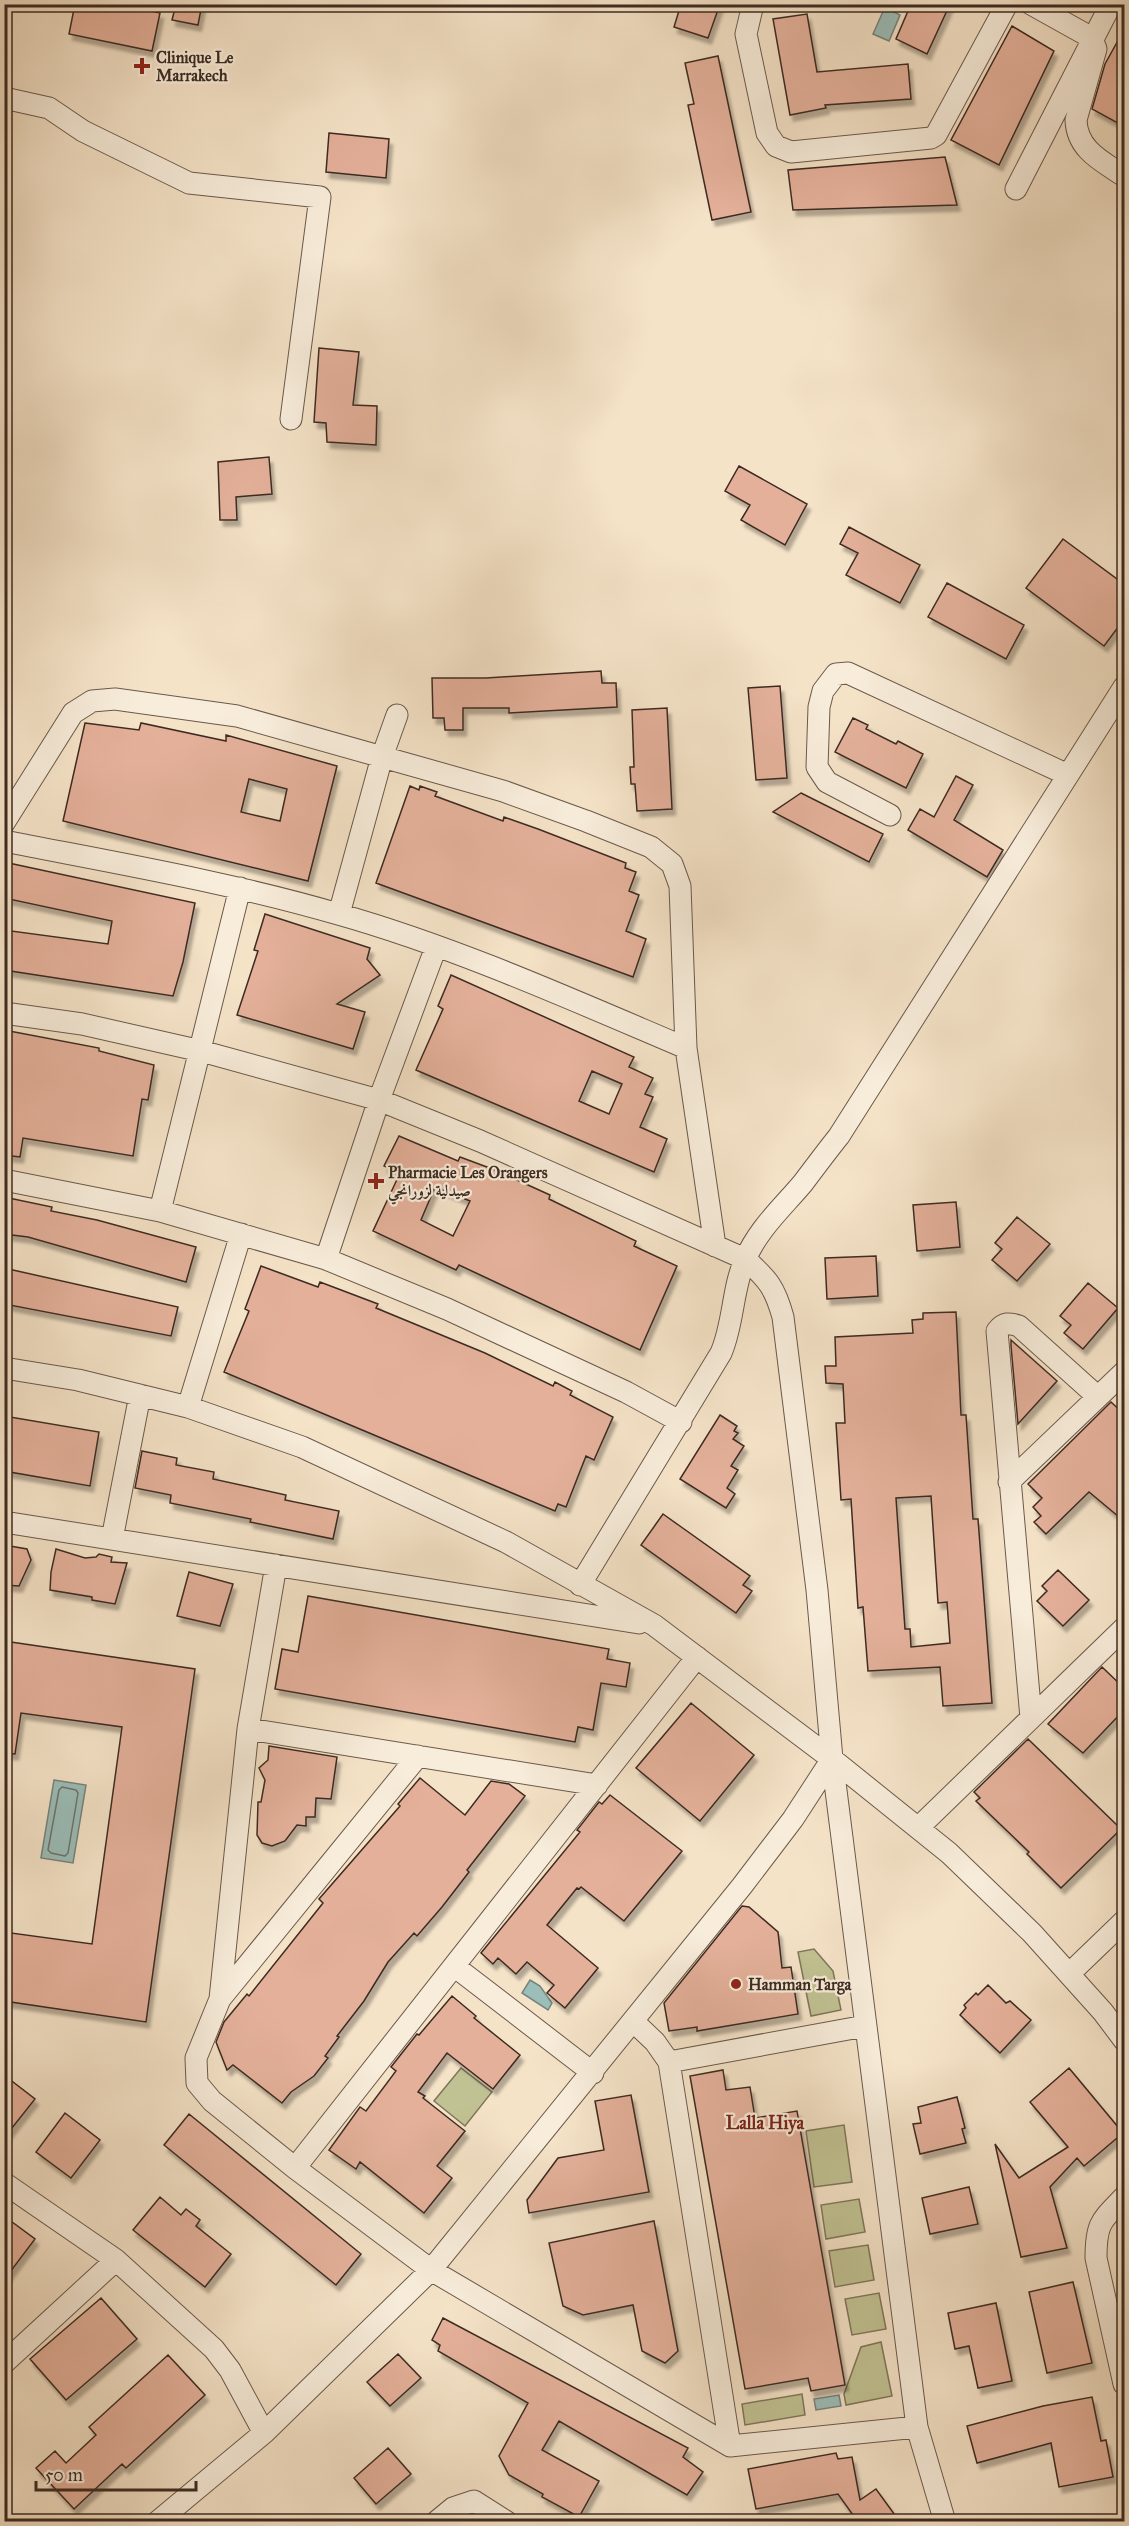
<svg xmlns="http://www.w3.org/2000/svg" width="1129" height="2526" viewBox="0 0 1129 2526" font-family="'IM FELL Great Primer',Amiri,serif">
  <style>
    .green { fill: #c1c293; stroke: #7f765a; stroke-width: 1.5 }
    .water { fill: #9cbeb9; stroke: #76837d; stroke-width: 1.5 }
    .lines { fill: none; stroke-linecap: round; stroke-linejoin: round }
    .shore { stroke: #6c746e; stroke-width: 1.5 }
    .building { fill: #e4b09a; stroke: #3d2b22; stroke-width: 1.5; fill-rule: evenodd; filter: url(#shadow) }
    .minor-casing { stroke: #6b594c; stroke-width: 23 }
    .minor { stroke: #f8eddb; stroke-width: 21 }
    .poi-dot { fill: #8f2418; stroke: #f8eddb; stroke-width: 2 }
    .labels { text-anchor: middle; stroke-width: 4.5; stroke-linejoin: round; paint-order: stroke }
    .poi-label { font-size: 16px; font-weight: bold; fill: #3d2b22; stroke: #f8eddb; text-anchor: start }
    .neighbourhood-label { font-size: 18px; font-weight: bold; fill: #7a1f14; stroke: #f8eddb }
  </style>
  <defs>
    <filter id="shadow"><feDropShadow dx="3.5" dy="6" stdDeviation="1.5" flood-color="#0004"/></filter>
  </defs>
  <rect width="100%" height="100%" fill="#f5e3c8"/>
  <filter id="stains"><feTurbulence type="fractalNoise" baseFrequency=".00333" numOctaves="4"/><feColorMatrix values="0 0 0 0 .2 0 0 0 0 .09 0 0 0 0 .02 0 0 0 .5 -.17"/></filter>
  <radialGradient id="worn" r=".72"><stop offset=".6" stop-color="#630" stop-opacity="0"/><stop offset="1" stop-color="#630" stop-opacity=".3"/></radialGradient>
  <path class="green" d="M814,1949L833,1971L841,2010L811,2016L798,1952Z
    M461,2068L492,2092L465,2126L434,2101Z
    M844,2125L852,2182L814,2187L806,2131Z
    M859,2199L865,2232L826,2239L821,2205Z
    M868,2245L874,2280L835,2287L829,2251Z
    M879,2293L886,2329L852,2335L845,2299Z
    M881,2342L892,2396L846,2405L844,2394L861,2347Z
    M802,2394L805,2415L745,2425L742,2404Z
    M473,2505L500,2521H453Z"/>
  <path class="water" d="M885,7L900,15L889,41L873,34Z
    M54,1780L86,1785L73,1863L41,1858Z
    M530,1980L540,1986L552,2003L548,2010L522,1993Z
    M839,2395L841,2406L816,2410L814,2399Z"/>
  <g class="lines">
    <path class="shore" d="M62,1787L76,1790L78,1793L68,1853L65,1856L51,1853L48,1850L59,1790Z"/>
  </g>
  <path class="building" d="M75,4H120L160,13L152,51L69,34Z
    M176,4H202L198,25L172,20Z
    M681,4H720L708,38L674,27Z
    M911,4H950L927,54L896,39Z
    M807,14L817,72L908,64L911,99L825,105L826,108L790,115L773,19Z
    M1012,26L1054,51L999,165L951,140Z
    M1125,28V127L1092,109L1105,64Z
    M718,56L751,212L712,220L688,105L694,104L685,63Z
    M329,133L389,139L386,178L326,172Z
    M945,157L957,205L793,210L788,170Z
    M319,348L359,352L353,405L377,406L376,445L327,442L326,423L314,422Z
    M269,457L272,494L236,497L237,520H220L218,462Z
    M739,466L807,504L785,545L741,520L750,505L725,491Z
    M849,527L920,565L900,603L846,575L858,553L840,544Z
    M1063,539L1125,585V618L1104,646L1026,588Z
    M947,583L1024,625L1006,659L928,617Z
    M601,671L602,683H616L617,707L509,713V708H463V730H445L444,718H433L432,678H486Z
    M780,686L787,778L756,780L748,688Z
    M667,708L672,809L637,811L635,784H631L630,767H634L632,710Z
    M853,718L868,725L866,729L896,744L898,741L923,754L906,788L835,752Z
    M85,723L139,730L141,723L226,741V735L337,766L308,881L63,821ZM249,779L287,789L280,821L241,812Z
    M956,776L973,785L954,820L1003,850L987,877L908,830L920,809L934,817Z
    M410,786L419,790L420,786L437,792L435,796L503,821L504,817L538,829L626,863L625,868L636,872L629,891L639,895L626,931L646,939L633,977L376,883Z
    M801,793L883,834L869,862L773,812Z
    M4,862L195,903L183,962L173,996L4,970V930L108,944L112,921L4,898Z
    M265,914L370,948L367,959L380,975L337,1004L365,1012L353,1049L237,1015L258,951L254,950Z
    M451,975L634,1057L629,1067L653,1078L645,1094L653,1097L640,1127L667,1139L654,1172L416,1070L443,1009L438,1006ZM592,1071L622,1084L609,1114L579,1101Z
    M4,1030L99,1048V1051L154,1065L148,1100L142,1099L133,1156L23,1138L20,1157L4,1155Z
    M399,1136L458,1161L460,1157L495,1170L550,1195L549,1199L636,1241L634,1246L677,1266L640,1350L459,1265L456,1270L373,1231L400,1173L384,1166ZM435,1187L470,1201L453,1236L421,1220Z
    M4,1197L52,1207L51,1211L97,1220L196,1247L186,1282L28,1237L4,1234Z
    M956,1202L960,1247L917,1251L913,1205Z
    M1017,1217L1050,1244L1017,1281L992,1260L1002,1249L995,1243Z
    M876,1256L878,1296L827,1299L825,1258Z
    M261,1266L318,1287L320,1282L378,1304L376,1308L485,1353L553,1386L555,1382L572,1391L570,1395L613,1417L594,1460L586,1456L566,1507L558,1504L555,1511L224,1372L249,1311L245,1309Z
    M4,1268L178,1307L171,1336L4,1304Z
    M1088,1283L1118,1308L1083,1349L1064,1333L1071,1325L1060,1316Z
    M956,1312L961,1415H966L973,1519H978L992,1703L943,1706L940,1667L868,1671L863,1607L858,1608L851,1499L841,1500L836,1423H845L843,1384L826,1383L825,1366H836L835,1337L913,1333L912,1320L923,1319V1313ZM931,1496L938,1603L947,1602L950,1643L911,1647L910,1629H905L896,1498Z
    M1011,1340L1057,1381L1018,1424L1011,1346Z
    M1111,1402L1125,1415V1522L1089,1492L1046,1534L1034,1522L1041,1516L1033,1507L1042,1498L1028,1484Z
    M720,1415L737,1426L734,1431L738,1433L733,1439L744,1446L731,1466L738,1470L727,1488L735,1494L726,1508L680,1479Z
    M4,1416L99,1432L90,1486L4,1471Z
    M142,1451L177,1458L176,1465L214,1472L213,1479L286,1495L285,1500L339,1511L333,1539L250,1522L251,1519L170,1503L171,1495L135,1488Z
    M663,1514L750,1576L743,1585L752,1591L736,1613L641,1545Z
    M4,1545L27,1549L31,1560L19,1586L4,1585Z
    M56,1549L85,1558L96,1557L99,1554L112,1557L111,1562L127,1563L115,1604L92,1600V1597L50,1590L51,1572Z
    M1058,1570L1089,1600L1063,1626L1037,1601L1047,1591L1042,1586Z
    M189,1572L233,1584L220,1626L177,1616Z
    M308,1596L609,1649L607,1659L630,1663L626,1687L601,1683L593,1730L578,1727L575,1742L275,1689L282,1649L298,1652Z
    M4,1641L195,1669L146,2022L4,2001V1932L92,1944L122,1727L21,1713L15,1754L4,1753Z
    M1102,1667L1125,1689V1709L1083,1753L1048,1724Z
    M691,1703L754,1755L700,1821L636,1768Z
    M1028,1739L1121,1829L1061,1888L1027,1854L1029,1852L976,1801L980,1798L974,1792Z
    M269,1746L337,1757L331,1799L316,1798L315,1817H306V1826L297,1825L285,1841L272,1846L262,1843L257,1835L258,1802H261L265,1780L259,1768L268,1760Z
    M420,1778L465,1815L491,1781L509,1784L525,1796L467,1870L469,1872L442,1907L417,1936L414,1933L388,1962L364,2001L337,2036L339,2037L325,2056L328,2058L314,2076L291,2092L282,2103L233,2065L227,2070L216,2042L224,2022L247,1994L249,1996L323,1903L319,1899L400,1806L398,1804Z
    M610,1795L682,1851L624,1921L581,1887L579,1889L577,1888L547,1925L598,1968L565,2008L547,1993L554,1985L527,1962L516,1974L498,1958L493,1964L481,1953L580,1832L577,1830L599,1802L602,1804Z
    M742,1906L749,1907L778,1932L782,1968L791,1967L798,2014L697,2031V2027L669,2031L664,2003Z
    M988,1985L1006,2003L1010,2001L1031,2020L1000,2053L960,2015L966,2008L964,2005L976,1993L978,1995Z
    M452,1996L476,2016L474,2018L520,2055L493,2089L447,2053L418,2092L425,2096L423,2098L465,2131L437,2166L452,2178L424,2213L360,2162L356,2169L329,2150L360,2107L366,2111L396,2071L391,2067L417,2034L419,2035Z
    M1069,2068L1123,2133L1084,2166L1077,2158L1050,2187L1067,2248L1021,2257L995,2144L1019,2178L1068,2147L1030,2102Z
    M723,2070L726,2090L750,2087L755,2118L797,2111L845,2385L811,2391L808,2378L745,2389L690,2076Z
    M4,2075L35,2099L4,2138Z
    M631,2095L649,2192L529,2213L527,2200L558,2158L604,2150L595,2101Z
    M957,2097L965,2128L962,2129L966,2143L920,2154L913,2124L921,2123L918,2107Z
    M65,2113L100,2140L71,2178L36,2152Z
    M189,2114L361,2254L336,2285L164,2145Z
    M969,2187L978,2224L930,2234L922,2198Z
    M160,2197L181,2215L186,2209L200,2220L196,2226L231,2254L205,2287L133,2230Z
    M4,2216L35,2239L4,2280Z
    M654,2221L678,2351L665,2363L642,2351L633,2305L583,2315L563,2306L549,2243Z
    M1073,2282L1092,2363L1047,2373L1029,2292Z
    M101,2298L137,2339L66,2400L30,2359Z
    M996,2303L1012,2381L978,2388L969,2346L955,2349L948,2313Z
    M443,2318L688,2448L683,2457L703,2472L687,2495L559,2421L542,2450L599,2481L579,2517L542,2497L543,2494L509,2475L499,2456L528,2403L438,2351L440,2345L432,2340Z
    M398,2354L421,2378L390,2406L367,2382Z
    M168,2355L205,2395L126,2468L122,2464L74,2509L36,2468L55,2451L66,2463L96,2435L89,2427Z
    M1092,2397L1101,2441L1106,2440L1113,2477L1059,2487L1051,2443L977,2463L967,2426L1043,2406Z
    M388,2448L411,2474L376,2504L354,2478Z
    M836,2453L838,2459L852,2457L860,2500L876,2489L900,2522H858L838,2494L756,2509L748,2469Z"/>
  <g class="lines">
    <defs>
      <path id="minor" d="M753,4L746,34L767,133L776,146L791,152L931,138L936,135L1007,4
        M1031,4L1092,38L1096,49L1076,120C1077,150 1102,161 1124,176
        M4,98L49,108L83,131L189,183L320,197L291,419
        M1016,189L1111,4
        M890,815L827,782L817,767L819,707L823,691L836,674L848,673L1068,775
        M4,823L73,713L92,701L115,699L237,716L503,791L586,821L651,847L672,864L680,886L686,1048L715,1246
        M4,841C116,863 228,882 338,914C455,947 573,1000 686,1048
        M339,914L382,757L397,715
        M4,1013L82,1024L201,1051L379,1100L480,1141L745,1259C768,1279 775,1288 783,1317L817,1590L832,1759L917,2427L945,2522
        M4,1180L160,1211L326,1259L447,1309L626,1392L681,1422
        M160,1211L240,888
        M326,1259L379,1100L436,947
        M4,1368L78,1380L188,1407L302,1447L506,1542L654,1625L832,1759L949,1853L1032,1933L1103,2012L1124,2040
        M188,1407L241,1234
        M1009,1482L1124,1372
        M4,1522L639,1623
        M112,1539L140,1395
        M276,1565L248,1729L220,1999L196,2058L197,2083L212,2101L295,2168L431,2270L730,2446L917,2427
        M580,1585L721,1353C734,1323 732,1289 745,1260C758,1229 782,1208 803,1183C815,1167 827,1151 839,1136L1124,687
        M1031,1718L997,1331C1004,1322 1009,1323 1019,1326L1098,1397
        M248,1729L597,1785
        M919,1827L1124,1628
        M454,1966L593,2073
        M1069,1974L1124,1921
        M220,1999L418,1756
        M634,2022L655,2042L669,2062L730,2446
        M669,2062L865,2026
        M295,2168L697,1657
        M4,2183L116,2260L214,2349L230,2370L264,2433
        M1124,2197C1101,2221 1096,2223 1096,2258L1124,2384
        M4,2363L116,2260
        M157,2522L264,2433L431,2270L742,1886L793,1819L832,1759
        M436,2522L453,2508L474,2501L507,2522"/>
    </defs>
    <use href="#minor" class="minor-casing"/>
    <use href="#minor" class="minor"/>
  </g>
  <g class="poi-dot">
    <path d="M139 57h6v6h6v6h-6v6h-6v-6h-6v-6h6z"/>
    <path d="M373 1172h6v6h6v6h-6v6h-6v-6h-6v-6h6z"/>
    <circle cx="736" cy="1984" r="6"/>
  </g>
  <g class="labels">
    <g class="poi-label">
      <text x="156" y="63">Clinique Le<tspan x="156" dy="18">Marrakech</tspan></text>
      <text x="388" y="1178">Pharmacie Les Orangers<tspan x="388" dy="18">صيدلية لزورانجي</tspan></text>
      <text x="748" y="1990">Hamman Targa</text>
    </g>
    <g class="neighbourhood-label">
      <text x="765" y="2129">Lalla Hiya</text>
    </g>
  </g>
  <rect width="1129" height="2526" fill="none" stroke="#f5e3c8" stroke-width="24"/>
  <rect x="6" y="6" width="1117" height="2514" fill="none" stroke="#3d2b22" stroke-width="3"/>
  <rect x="12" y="12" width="1105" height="2502" fill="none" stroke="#3d2b22" stroke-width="1.5"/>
  <path d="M36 2481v9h160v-9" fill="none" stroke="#3d2b22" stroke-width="3"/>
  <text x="45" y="2481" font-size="18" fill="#3d2b22" stroke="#f8eddb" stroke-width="4.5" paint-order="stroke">50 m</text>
  <rect width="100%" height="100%" filter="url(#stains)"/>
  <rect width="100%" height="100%" fill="url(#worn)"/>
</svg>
